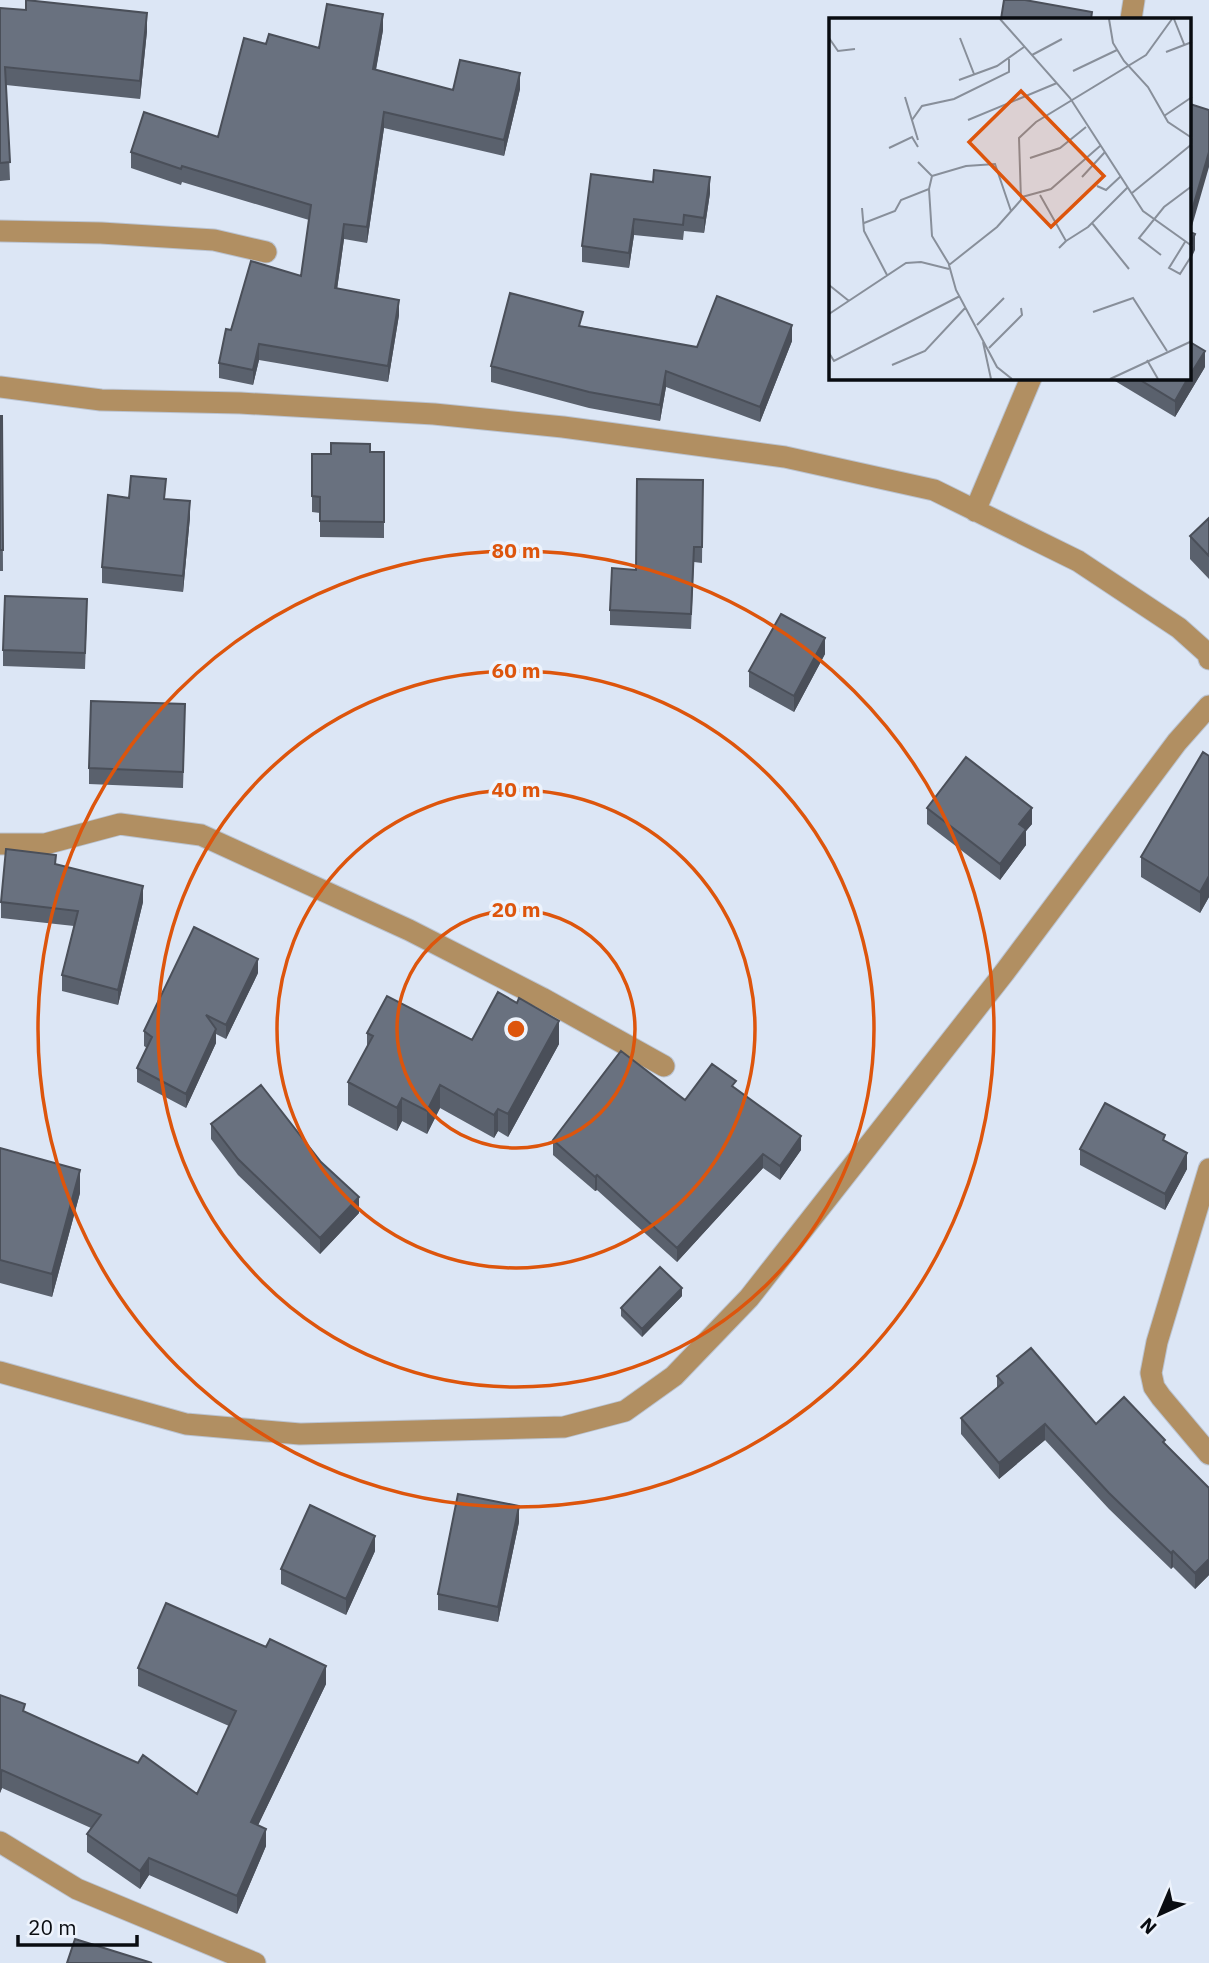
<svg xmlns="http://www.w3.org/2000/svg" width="1209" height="1963" viewBox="0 0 1209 1963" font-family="'IBM Plex Sans',sans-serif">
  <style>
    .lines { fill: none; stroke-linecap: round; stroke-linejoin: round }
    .street-casing { stroke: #bac3d1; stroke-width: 23 }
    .street { stroke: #b18f62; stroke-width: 21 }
    .wall { fill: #5a616d }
    .shaded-wall { fill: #4a4f59 }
    .building { fill: #69717f; stroke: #4a4f59; stroke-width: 2 }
    .ring { fill: none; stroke: #dd550c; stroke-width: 3.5 }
    .inset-road { fill: none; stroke: #888f9a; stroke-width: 2 }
    .view { fill: #dd550c; fill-opacity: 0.15; stroke: #dd550c; stroke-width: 3.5 }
    .inset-edge { fill: none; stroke: #090c11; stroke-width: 3.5 }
    .centre { fill: #dd550c; stroke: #edf3fc; stroke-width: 3.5 }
    .ring-label { font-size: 21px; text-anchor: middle; font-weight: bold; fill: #dd550c; stroke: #edf3fc; stroke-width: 7; stroke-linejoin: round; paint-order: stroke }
  </style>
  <rect width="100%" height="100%" fill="#dce6f5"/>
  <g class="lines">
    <defs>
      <path id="street" d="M1131,19L1134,0
        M0,231L101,233L214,240L266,252
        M0,387L101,400L240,403L434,414L563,427L785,457L934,490L1078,561L1179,628L1208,654L1209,659
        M975,511L1031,378
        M0,844H45L120,824L201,835L409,930L542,998L664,1066
        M1209,1169L1157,1342L1151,1373L1154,1387L1161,1397L1209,1454
        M0,1372L186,1424L300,1434L564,1427L625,1411L674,1376L749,1298L1004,973L1177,742L1209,706
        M0,1842L77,1889L255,1963"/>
    </defs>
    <use href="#street" class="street-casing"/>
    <use href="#street" class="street"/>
  </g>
  <path class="wall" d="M0,8L147,31L140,99L6,85L10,180L0,181Z
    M383,30L376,70L453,90L520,89L504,156L384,128L367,243L344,239L337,289L399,315L388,382L259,360L253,385L219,378V363L231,330L301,276L309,220L182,182L181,185L131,168V152L218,137L266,44L319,48Z
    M591,174L710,193L704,233L684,231L683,240L634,235L629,268L582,262V246Z
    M583,326L697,347L792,341L760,422L666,387L660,421L589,408L491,382V366Z
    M1205,367L1175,417L1110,378H1190Z
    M0,416H2L3,571H0Z
    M370,452H384V538L320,537V513L312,512V454Z
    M703,480L702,563L694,562L691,629L610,625V610L636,570Z
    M129,498L165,499L190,517L183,592L102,583V567Z
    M1209,518V579L1190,559V536Z
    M87,614L85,669L3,666V650Z
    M825,654L794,712L749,687V671Z
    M185,720L183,788L89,784V768Z
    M1209,756V897L1200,913L1141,877V857Z
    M927,808L1032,824L1026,831V845L1000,880L927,824Z
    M56,864L143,902L118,1005L62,991V975L74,926L1,918V902Z
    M258,973L226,1039L216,1034V1043L186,1108L137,1082V1068L147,1048L144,1046V1031Z
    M367,1033L472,1040L559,1044L508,1137L498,1131L494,1138L440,1108L427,1134L402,1121L397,1131L348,1105V1082L367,1047Z
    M736,1089L801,1150L780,1180L763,1168L677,1262L597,1190L595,1191L553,1155V1140Z
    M211,1124L359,1213L320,1254L238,1175L211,1139Z
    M0,1148L80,1193L52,1297L0,1283Z
    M1080,1149L1187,1169L1165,1210L1080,1165Z
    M682,1296L642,1337L621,1316V1308Z
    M997,1376L1096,1424L1165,1444L1209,1488V1575L1195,1589L1173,1567L1171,1569L1109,1509L1045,1440L999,1479L961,1434V1418L997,1388Z
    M519,1522L498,1622L438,1610V1594Z
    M375,1551L346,1615L281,1584V1569Z
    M138,1668L326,1684L258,1825L266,1846L237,1914L149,1875L140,1889L87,1852V1834L91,1828L2,1788L0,1793V1695L25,1712L197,1794L229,1726L138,1686Z"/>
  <path class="shaded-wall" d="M147,13V31L140,99V81Z
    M383,14V30L373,85V69Z
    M520,73V89L504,156V140Z
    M384,112V128L367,243V227Z
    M1209,152V167L1190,233V217Z
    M710,177V193L704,233V218Z
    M634,219V235L629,268V253Z
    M344,224V239L335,304V288Z
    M1195,234V250L1190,261V245Z
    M399,300V315L388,382V366Z
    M792,325V341L760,422V407Z
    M259,344V360L253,385V370Z
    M1205,351V367L1175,417V401L1188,378H1190V375Z
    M666,371V387L660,421V405Z
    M190,501V517L183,592V576Z
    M825,638V654L794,712V696Z
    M1032,808V824L1026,831V845L1000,880V864L1019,824Z
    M1209,876V897L1200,913V892Z
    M143,886V902L118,1005V990Z
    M258,959V973L226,1039V1025Z
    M559,1021V1044L508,1137V1114Z
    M216,1029V1043L186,1108V1094Z
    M440,1085V1108L427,1134V1111Z
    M402,1098V1121L397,1131V1108Z
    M498,1109V1131L494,1138V1115Z
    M801,1136V1150L780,1180V1166Z
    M1187,1153V1169L1165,1210V1194Z
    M763,1154V1168L677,1262V1248Z
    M80,1170V1193L52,1297V1274Z
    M597,1175V1190L595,1191V1177Z
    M359,1197V1213L320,1254V1238Z
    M682,1288V1296L642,1337V1329Z
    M1045,1424V1440L999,1479V1463Z
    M519,1506V1522L498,1622V1607Z
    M375,1536V1551L346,1615V1599Z
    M1173,1551V1567L1171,1569V1553Z
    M1209,1559V1575L1195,1589V1573Z
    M326,1666V1684L251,1840V1822Z
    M2,1770V1788L0,1793V1776Z
    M266,1829V1846L237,1914V1896Z
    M149,1858V1875L140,1889V1871Z"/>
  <path class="building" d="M26,0L147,13L140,81L5,67L10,162L0,163V8L26,10Z
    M1004,0H1025L1092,12L1091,19H1001Z
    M327,4L383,14L373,69L453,90L460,60L520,73L504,140L384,112L367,227L344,224L335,288L399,300L388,366L259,344L253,370L219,363L226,329L231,330L251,261L301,276L311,205L182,166L181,169L131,152L144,112L218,137L244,38L266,44L269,34L319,48Z
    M1190,104L1209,110V152L1190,217Z
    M654,170L710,177L704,218L684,215L683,225L634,219L629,253L582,246L591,174L653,182Z
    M1190,232L1195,234L1190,245Z
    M510,293L583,312L579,326L697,347L717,296L792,325L760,407L666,371L660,405L589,392L491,366Z
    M1190,342L1205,351L1190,375Z
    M1137,378H1188L1175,401Z
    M0,416H2L3,550H0Z
    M331,443L370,444V452H384V522L320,521V497L312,496V454H331Z
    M131,476L166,479L164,499L190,501L183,576L102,567L108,495L129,498Z
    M637,479L703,480L702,547H694L691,614L610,610L612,568L636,570Z
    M1209,518V556L1190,536Z
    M5,596L87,599L85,653L3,650Z
    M781,614L825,638L794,696L749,671Z
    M91,701L185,704L183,772L89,768Z
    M1203,752L1209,756V876L1200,892L1141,857Z
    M966,757L1032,808L1019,824L1026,829L1000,864L927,808Z
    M6,849L56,855L55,864L143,886L118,990L62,975L78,911L1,902Z
    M194,927L258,959L226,1025L206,1015L216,1029L186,1094L137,1068L152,1037L144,1031Z
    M498,992L517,1003L519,998L559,1021L508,1114L498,1109L494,1115L440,1085L427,1111L402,1098L397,1108L348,1082L373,1036L367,1033L387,996L472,1040Z
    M621,1051L685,1100L712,1064L736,1081L732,1086L801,1136L780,1166L763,1154L677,1248L597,1175L595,1177L553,1140Z
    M261,1085L321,1162L359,1197L320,1238L238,1159L211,1124Z
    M1105,1103L1165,1135L1163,1140L1187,1153L1165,1194L1080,1149Z
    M0,1148L80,1170L52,1274L0,1260Z
    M660,1267L682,1288L642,1329L621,1308Z
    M1031,1348L1096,1424L1124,1397L1165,1440L1163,1442L1209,1488V1559L1195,1573L1173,1551L1171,1553L1109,1493L1045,1424L999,1463L961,1418L1003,1383L997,1376Z
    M458,1494L519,1506L498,1607L438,1594Z
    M310,1505L375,1536L346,1599L281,1569Z
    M166,1603L266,1647L270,1639L326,1666L251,1822L266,1829L237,1896L149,1858L140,1871L87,1834L101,1815L2,1770L0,1776V1695L25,1704L23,1711L138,1763L143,1755L197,1794L236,1711L138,1668Z
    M75,1939L152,1963H67Z"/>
  <g class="ring">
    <circle cx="516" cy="1029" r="119"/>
    <circle cx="516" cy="1029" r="239"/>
    <circle cx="516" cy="1029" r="358"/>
    <circle cx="516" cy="1029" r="478"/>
  </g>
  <g transform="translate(829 18)">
    <rect width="362" height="362" fill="#dce6f5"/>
    <path class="inset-road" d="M171,1L241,80L314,193L363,228M280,1L284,25L295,43L319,69L339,104L363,120M345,1L355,26M0,20L9,33L26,31M131,20L145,56M337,34L363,24M203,37L233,21M244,53L288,32M130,62L168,48L195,29M76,79L89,122M335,98L363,79M83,102L93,88L125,81L180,54V41M139,102L228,65M60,130L83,119L89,129M201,140L231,130L257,109M103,158L137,148L166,146L182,193M253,159L276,134M268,168L277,172L292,158M100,171L103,218L120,246M303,175L363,126M211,177L237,223L230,230M193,179L222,171L271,128M33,190L35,213L58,257M35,205L66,193L72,182L100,171L103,158L89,144M263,205L300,251M237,223L259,209L299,169M356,224L340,250L351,256L363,237M332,237L310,220L335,189L363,168M0,267L20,283M264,294L304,280L338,333M0,296L77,245L92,244L120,251M148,307L175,280M154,324L162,361M160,330L193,297L192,290M0,335L5,343L131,278M318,342L329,361M63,347L96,333L137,289M183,361L168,349L127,272L120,247L168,209L192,182L190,120L207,104L317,37L343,1M281,361L363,323"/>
    <path class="view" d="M192,73L275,158L222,209L140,124Z"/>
    <rect width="362" height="362" class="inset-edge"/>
  </g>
  <circle cx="516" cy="1029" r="10" class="centre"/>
  <g class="ring-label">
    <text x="516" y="558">80 m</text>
    <text x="516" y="678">60 m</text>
    <text x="516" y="797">40 m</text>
    <text x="516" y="917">20 m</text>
  </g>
  <g transform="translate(1160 1914) rotate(224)" stroke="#edf3fc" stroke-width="5" paint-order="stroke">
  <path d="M0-5L12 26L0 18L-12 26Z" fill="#090c11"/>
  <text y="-10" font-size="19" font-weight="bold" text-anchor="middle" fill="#090c11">N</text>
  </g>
  <path d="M18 1935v10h119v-10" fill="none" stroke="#090c11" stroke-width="3.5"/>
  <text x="28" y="1935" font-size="21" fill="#090c11" stroke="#edf3fc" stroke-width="5" paint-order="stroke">20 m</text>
</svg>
